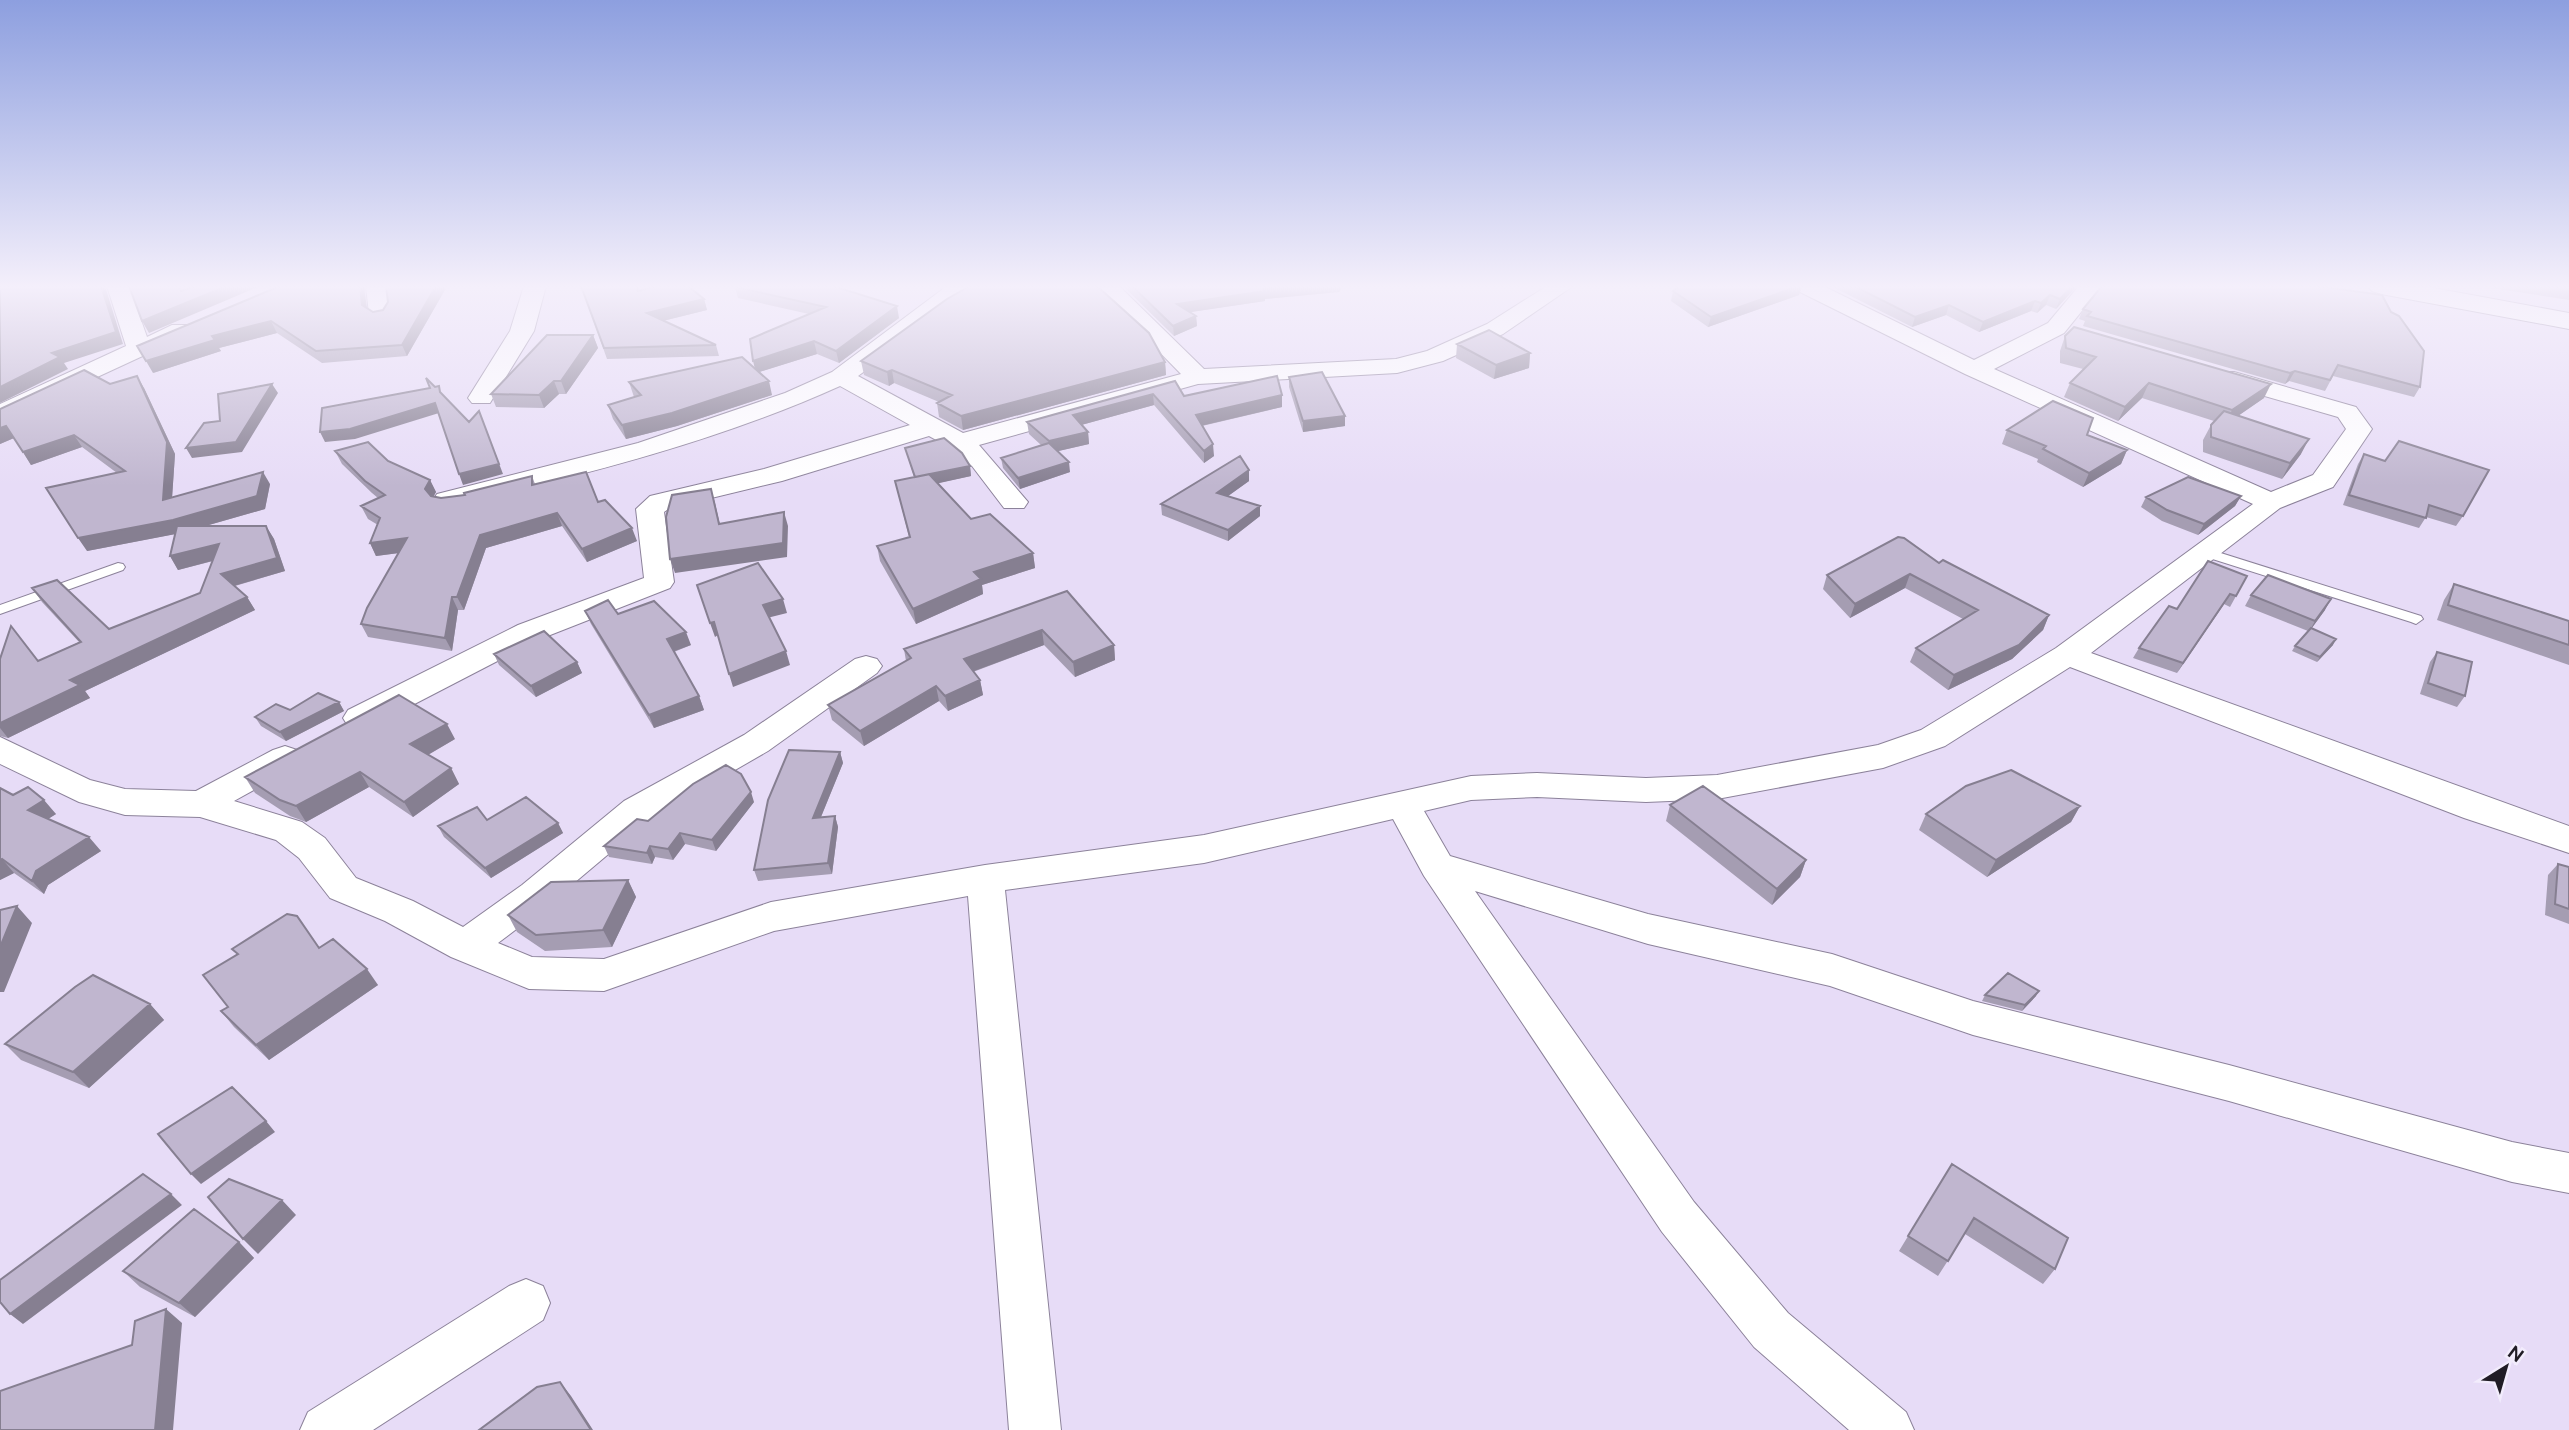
<svg xmlns="http://www.w3.org/2000/svg" width="2569" height="1430" viewBox="0 0 2569 1430" font-family="Ubuntu,sans-serif">
  <style>
    .lines { fill: none; stroke-linecap: round; stroke-linejoin: round }
    .lane-casing { stroke: #8c829a; stroke-width: 2 }
    .street-casing { stroke: #8c829a; stroke-width: 2 }
    .highway-casing { stroke: #8c829a; stroke-width: 2 }
    .lane { fill: #fff; fill-rule: evenodd }
    .street { fill: #fff; fill-rule: evenodd }
    .highway { fill: #fff; fill-rule: evenodd }
    .wall { fill: #a59db2 }
    .shaded-wall { fill: #867f91 }
    .building { fill: #c0b6cf; stroke: #867f91; stroke-width: 2 }
  </style>
  <rect width="100%" height="100%" fill="#e7dcf7"/>
  <g class="lines">
    <defs>
      <path id="lane" d="M2208,549L2421,616L2423,619L2416,624L2411,622L2203,556L2201,553Z
        M118,563L123,564L125,567L123,570L0,614V605Z"/>
      <path id="street" d="M107,286H129L147,337L172,325H188L192,330L188,335L0,422V404L126,346Z
        M366,286H388L391,314L388,319L380,321L369,314Z
        M524,286H546L534,331L490,403H472L468,398L510,331Z
        M947,286H971L948,310L858,376L963,433L1181,374L1095,286H1119L1204,369L1396,359L1427,351L1487,324L1547,286H1573L1503,334L1443,361L1397,373L1198,384L979,445L1028,502L1024,508H1004L972,466L951,448L929,436L782,481L670,508L664,512L674,582L670,588L540,639L372,726L360,729L348,726L343,718L348,710L518,625L644,578L636,509L650,496L764,469L910,425L840,386C714,443 581,475 447,508L437,506L433,500L437,494L638,443L785,393L832,372Z
        M1795,286H1823L1974,360L2048,323L2079,286H2102L2064,333L1994,369L2271,492L2313,475L2346,429L2338,417L2216,382L2213,377L2216,372H2234L2356,407L2372,429L2333,487L2280,508L2091,653L2569,826V853L2464,818L2070,667L1945,746L1883,768L1717,799L1646,802L1537,797L1471,800L1424,811L1450,856L1648,914L1832,954L1973,1001L2229,1065L2512,1142L2569,1153V1193L2512,1182L2229,1101L1973,1035L1830,986L1648,944L1475,891L1694,1202L1788,1313L1906,1412L1914,1430H1849L1754,1347L1662,1232L1424,876L1393,819L1204,863L1005,890L1061,1430H1009L968,896L774,931L604,991L529,989L451,957L385,921L330,898L299,858L276,840L200,817L125,815L79,802L0,764V737L90,780L125,789L196,791L273,750L285,746L297,750L302,758L297,766L234,801L302,822L325,838L356,878L413,901L463,927L522,885L624,801L744,735L855,659L866,656L877,659L882,666L877,673L768,751L650,819L548,905L498,943L532,957L604,959L771,902L985,865L1204,835L1471,776L1537,773L1646,778L1717,775L1878,745L1921,730L2056,648L2253,504L1965,374L1798,291Z
        M526,1279L543,1286L550,1303L543,1320L373,1430H300L308,1412L509,1286Z"/>
      <path id="highway" d="M2368,286H2423L2569,313V329L2381,294L2372,291Z"/>
    </defs>
    <use href="#lane" class="lane-casing"/>
    <use href="#street" class="street-casing"/>
    <use href="#highway" class="highway-casing"/>
    <use href="#lane" class="lane"/>
    <use href="#street" class="street"/>
    <use href="#highway" class="highway"/>
  </g>
  <path class="wall" d="M280,286L367,307L373,312L383,310L446,288L407,356L322,363L277,333L219,348L221,351L153,373Z
    M581,286L638,291L704,299L707,310L663,321L716,345L719,356L607,359Z
    M1123,286H1343L1339,292L1265,299V301L1190,312L1196,316L1197,326L1174,336Z
    M1680,286H1802L1799,295L1708,327L1671,301L1673,291Z
    M1831,286H2077L2056,309L2046,305L2037,313L2031,311L1979,332L1946,315L1912,327Z
    M2102,286L2420,387L2414,397L2333,376L2325,391L2289,381L2285,384L2083,326L2085,321L2079,319L2083,309Z
    M2479,286H2569V300Z
    M735,287L899,318L839,363L817,354L759,372L772,395L677,426L626,439L613,419L608,405L634,397L629,382L755,369L809,314L738,298Z
    M593,335L598,348L566,394H559L544,408L496,407L491,394Z
    M2065,336L2264,398L2239,415L2301,454L2282,479L2203,452V440L2211,425L2214,421L2142,398L2118,421L2064,397L2070,383L2083,369L2060,363V351Z
    M1457,344L1530,353L1529,368L1494,379L1456,358Z
    M861,361L1165,362L1166,375L963,430L939,417L937,403L939,402L894,383L889,386L864,375Z
    M1289,377L1345,426L1303,432L1289,387Z
    M1175,381L1184,396L1282,407L1202,426L1214,456L1204,463L1154,405L1081,425L1088,432L1089,444L1058,451L1070,472L1020,489L1003,468L1001,458L1041,445L1029,434L1027,422Z
    M110,384L144,388L175,454L172,498L270,484L265,509L205,526H266L274,539L285,571L235,586L247,597L255,610L85,691L90,698L8,738L0,736V659L38,661L79,642L42,602L32,588L109,629L200,593L213,561L178,570L170,556L175,534L87,551L117,473L82,447L31,465L14,438L0,444V409Z
    M2007,430L2087,435L2127,450L2121,464L2083,487L2037,462L2038,459L2002,444Z
    M905,448L970,466L971,476L938,483L971,519L1033,553L1035,568L982,585L983,594L916,624L880,561L877,546L909,537L895,481L914,477Z
    M335,451L388,461L430,480L436,492L433,497L441,498L465,495L532,476L535,484L598,502L637,541L587,562L562,526L486,548L464,610H458L452,651L368,637L361,624L399,553L376,556L370,543L378,525L368,519L361,506L378,498L372,493L342,464Z
    M2364,454L2463,516L2456,526L2426,517L2419,528L2343,505L2358,464Z
    M1249,470V481L1228,496L1260,516L1228,541L1162,515L1161,504Z
    M2241,496L2235,506L2198,535L2162,521L2141,507L2146,497Z
    M1939,563L2049,615L2043,630L2012,659L1948,690L1910,662L1916,648L1963,619L1905,588L1850,618L1823,589L1827,575Z
    M2247,576L2230,607L2224,604L2177,673L2133,658L2139,648L2177,609Z
    M2454,584L2569,621V665L2437,620L2444,600Z
    M1067,591L1114,645L1115,660L1075,677L1044,645L973,672L980,680L983,695L948,711L939,701L864,746L832,720L828,705L906,661L904,649Z
    M2251,595L2325,610L2311,629L2333,645L2317,662L2292,651L2295,646L2308,631L2245,606Z
    M585,611L618,614L691,645L674,652L699,696L704,710L654,728L591,624Z
    M2437,652L2465,696L2457,707L2420,694L2430,662Z
    M494,654L577,662L582,673L536,697L499,665Z
    M339,702L344,711L286,741L261,726L255,717Z
    M455,739L428,755L451,768L459,784L413,817L369,787L306,822L290,816L255,793L245,777Z
    M840,752L843,763L821,817L835,816L838,827L832,874L758,881L754,870Z
    M0,788L56,814L48,819L101,851L48,885L44,894L14,873L0,880Z
    M754,802L716,851L685,844L673,860L655,857L652,864L609,857L604,846L648,821Z
    M1670,805L1806,860L1800,877L1772,905L1666,821Z
    M2080,806L2071,822L1987,877L1919,830L1926,814Z
    M487,820L558,823L563,833L491,878L444,837L438,826Z
    M2558,864L2569,867V924L2545,915L2548,875Z
    M628,880L636,897L612,947L545,951L517,932L508,915Z
    M319,948L378,985L269,1060L234,1027L221,1011L228,1007L237,954L232,949Z
    M1985,995L2036,996L2022,1011L1982,1001Z
    M150,1004L164,1020L89,1088L21,1060L5,1044Z
    M1952,1164L2055,1269L2043,1284L1965,1234L1938,1276L1899,1251Z
    M239,1242L254,1258L195,1317L140,1287L123,1271Z"/>
  <path class="shaded-wall" d="M101,286H105L123,344L64,363L68,369L0,403V387L52,353Z
    M179,286H180L187,302L227,286H260L149,333L142,321Z
    M360,286H364L368,316L362,305Z
    M436,286H445L446,288L407,356L402,345Z
    M1294,286H1343L1339,292L1265,299V301L1178,314L1177,304L1263,289Z
    M1799,286H1802L1799,295L1708,327L1711,317Z
    M2072,286H2077L2056,309L2060,299Z
    M2050,295L2046,305L2037,313L2041,303Z
    M704,299L707,310L650,324L647,313Z
    M2035,301L2031,311L1979,332L1983,322Z
    M1949,305L1946,315L1912,327L1915,317Z
    M897,306L899,318L839,363L836,351Z
    M1196,316L1197,326L1174,336L1173,326Z
    M271,321L277,333L219,348L221,351L153,373L146,361L212,336Z
    M593,335L598,348L566,394L561,381Z
    M814,341L817,354L756,373L753,361Z
    M1530,353L1529,368L1494,379L1496,365Z
    M1165,362L1166,375L963,430L961,416Z
    M892,370L894,383L889,386L887,372Z
    M2295,371L2289,381L2285,384L2290,373Z
    M137,376L144,388L175,454L171,513L163,500Z
    M554,381L559,394L544,408L539,395Z
    M769,381L772,395L677,426L626,439L622,425Z
    M2149,383L2142,398L2118,421L2125,407Z
    M272,384L278,393L242,452L192,458L186,448Z
    M2271,384L2264,398L2225,425L2232,410Z
    M1153,394L1154,405L1074,427L1073,415Z
    M1282,395V407L1196,427V415Z
    M435,403L439,413L355,439L325,442L320,432Z
    M1345,416V426L1303,432V421Z
    M483,421L503,474L463,485L459,474Z
    M6,426L14,438L0,444V428Z
    M1088,432L1089,444L1050,453L1049,441Z
    M74,435L82,447L31,465L23,452Z
    M2309,439L2301,454L2282,479L2290,463Z
    M1213,444L1214,456L1204,463V451Z
    M2127,450L2121,464L2083,487L2089,473Z
    M1069,462L1070,472L1020,489L1018,478Z
    M970,466L971,476L917,488L915,477Z
    M1249,470V481L1217,504V493Z
    M263,472L270,484L265,509L181,533L87,551L78,538Z
    M430,480L436,492L431,501L425,489Z
    M711,489L715,503L723,538L719,524Z
    M2241,496L2235,506L2198,535L2204,524Z
    M1260,506V516L1228,541V530Z
    M784,512L788,526L787,557L675,573L670,559Z
    M557,513L562,526L486,548L464,610L457,597L480,535Z
    M266,526L274,539L285,571L230,587L221,574Z
    M632,528L637,541L587,562L582,549Z
    M407,538L414,551L376,556L370,543Z
    M219,544L227,557L178,570L170,556Z
    M1033,553L1035,568L982,585L983,594L916,624L913,609L974,572Z
    M1910,574L1905,588L1850,618L1855,604Z
    M2230,594L2224,604L2177,673L2183,663Z
    M247,597L255,610L85,691L90,698L8,738L0,728V723L70,680Z
    M452,597L458,610L452,651L445,638Z
    M783,599L787,613L767,618L763,605Z
    M2331,599L2325,610L2309,632L2315,621Z
    M2049,615L2043,630L2012,659L1948,690L1954,675Z
    M714,622L718,635L715,637L710,623Z
    M1042,630L1044,645L966,674L964,659Z
    M686,632L691,645L672,652L667,639Z
    M2336,639L2333,645L2317,662L2320,657Z
    M1114,645L1115,660L1075,677L1073,662Z
    M786,651L790,665L733,687L729,674Z
    M577,662L582,673L536,697L531,686Z
    M980,680L983,695L948,711L945,696Z
    M936,686L939,701L864,746L860,731Z
    M699,696L704,710L654,728L649,715Z
    M339,702L344,711L286,741L280,732Z
    M447,724L455,739L419,760L410,744Z
    M840,752L843,763L816,829L813,818Z
    M451,768L459,784L413,817L404,802Z
    M360,772L369,787L306,822L296,806Z
    M751,792L754,802L716,851L712,840Z
    M44,800L56,814L40,824L28,810Z
    M2080,806L2071,822L1987,877L1996,860Z
    M835,816L838,827L832,874L828,863Z
    M558,823L563,833L491,878L485,868Z
    M680,833L685,844L673,860L668,849Z
    M89,837L101,851L48,885L44,894L32,881L36,871Z
    M650,846L655,857L652,864L647,853Z
    M2,859L14,873L0,880V860Z
    M1806,860L1800,877L1772,905L1777,889Z
    M628,880L636,897L612,947L603,930Z
    M17,906L32,923L4,992H0V947Z
    M367,969L378,985L269,1060L256,1045Z
    M2039,991L2036,996L2022,1011L2025,1005Z
    M150,1004L164,1020L89,1088L73,1072Z
    M266,1121L275,1132L201,1184L191,1174Z
    M171,1194L182,1205L23,1324L10,1314Z
    M282,1200L296,1215L258,1254L243,1239Z
    M239,1242L254,1258L195,1317L179,1303Z
    M166,1309L182,1323L173,1430H155Z
    M560,1382L571,1396L593,1430H591Z"/>
  <path class="building" d="M0,286H101L116,332L52,353L60,357L0,387Z
    M129,286H179L181,291L196,286H227L142,321Z
    M280,286H360L362,305L373,312L383,310L388,302L386,286H436L402,345L316,351L271,321L212,336L215,340L146,361L137,346Z
    M581,286H636L638,291L657,286H688L704,299L647,313L716,345L604,348Z
    M736,286H833L897,306L836,351L814,341L753,361L750,339L826,307L735,287Z
    M970,286H1097L1149,333L1165,362L961,416L937,403L952,395L892,370L887,372L861,361L947,299Z
    M1132,286H1294L1263,289L1265,291L1177,304L1196,316L1173,326Z
    M1680,286H1799L1711,317L1673,291Z
    M1854,286H2072L2060,299L2050,295L2041,303L2035,301L1983,322L1949,305L1915,317Z
    M2102,286H2317L2382,295L2391,312L2399,316L2424,351L2420,387L2338,365L2330,380L2295,371L2290,373L2087,316L2091,312L2083,309Z
    M2074,327L2271,384L2232,410L2149,383L2125,407L2070,383L2096,357L2066,348L2065,336Z
    M1489,330L1530,353L1496,365L1457,344Z
    M547,335H593L561,381H554L539,395L491,394Z
    M742,357L769,381L672,413L622,425L608,405L641,395L629,382Z
    M84,370L110,384L137,376L167,442L163,500L263,472L257,496L173,520L78,538L46,488L125,471L74,435L23,452L6,426L0,428V409Z
    M1322,372L1345,416L1303,421L1289,377Z
    M1277,376L1282,395L1196,415L1213,444L1204,451L1153,394L1073,415L1088,432L1049,441L1027,422L1175,381L1184,396Z
    M426,378L435,387L439,386L440,392L469,422L479,411L499,464L459,474L435,403L350,429L320,432L322,408L430,388Z
    M272,384L236,442L186,448L204,423L220,421L218,394Z
    M2053,401L2093,418L2087,435L2127,450L2089,473L2043,449L2046,446L2007,430Z
    M2224,411L2309,439L2290,463L2211,437V425Z
    M944,438L962,453L970,466L915,477L905,448Z
    M2399,441L2489,470L2463,516L2429,505L2426,518L2349,495L2364,454L2385,461Z
    M368,442L388,461L430,480L425,489L431,496L441,498L465,495L464,493L532,476V485L586,472L598,502L605,500L632,528L582,549L557,513L480,535L457,597H452L445,638L361,624L367,608L407,538L370,543L380,518L361,506L385,495L365,481L335,451Z
    M1049,443L1069,462L1018,478L1001,458Z
    M1240,456L1249,470L1217,493L1260,506L1228,530L1161,504Z
    M929,474L971,519L990,514L1033,553L974,572L981,579L913,609L877,546L910,537L895,481Z
    M2188,477L2241,496L2204,524L2167,510L2146,497Z
    M711,489L719,524L784,512L783,543L670,559L666,517L672,495Z
    M177,526H266L277,558L221,574L247,597L70,680L80,685L0,723V659L11,626L38,661L81,642L32,588L57,580L109,629L200,593L219,544L170,556Z
    M1898,537L1904,538L1939,563L1943,560L2049,615L2019,645L1954,675L1916,648L1978,610L1910,574L1855,604L1827,575Z
    M2208,561L2247,576L2236,596L2230,594L2183,663L2139,648L2169,606L2177,609Z
    M758,563L783,599L763,605L786,651L729,674L714,622L710,623L697,585Z
    M2268,575L2331,599L2315,621L2251,595Z
    M2454,584L2569,621V645L2448,605Z
    M1067,591L1114,645L1073,662L1042,630L964,659L980,680L945,696L936,686L860,731L828,705L911,658L904,649Z
    M608,600L618,614L654,601L686,632L667,639L699,696L649,715L585,611Z
    M2311,628L2336,639L2320,657L2295,646Z
    M544,631L577,662L531,686L494,654Z
    M2437,652L2472,662L2465,696L2428,683Z
    M318,693L339,702L280,732L255,717L276,704L290,710Z
    M399,695L447,724L410,744L451,768L404,802L360,772L296,806L280,800L245,777Z
    M789,750L840,752L813,818L835,816L828,863L754,870L768,800Z
    M726,765L741,774L751,792L712,840L680,833L668,849L650,846L647,853L604,846L637,819L648,821L693,784Z
    M2011,770L2080,806L1996,860L1926,814L1966,786Z
    M1703,786L1806,860L1777,889L1670,805Z
    M28,787L44,800L28,810L89,837L36,871L32,881L2,859L0,860V788L13,795Z
    M526,797L558,823L485,868L438,826L477,807L487,820Z
    M2558,864L2569,867V909L2555,904Z
    M628,880L603,930L536,935L508,915L551,882Z
    M17,906L0,947V910Z
    M287,914L297,916L319,948L333,939L367,969L256,1045L221,1011L228,1007L203,975L238,954L232,949Z
    M2008,973L2039,991L2025,1005L1985,995Z
    M93,975L150,1004L73,1072L5,1044L75,987Z
    M232,1087L266,1121L191,1174L158,1134Z
    M1952,1164L2068,1238L2055,1269L1974,1218L1948,1261L1908,1236Z
    M143,1174L171,1194L10,1314L0,1302V1280Z
    M229,1179L282,1200L243,1239L208,1197Z
    M194,1209L239,1242L179,1303L123,1271Z
    M166,1309L155,1430H0V1391L132,1345L135,1321Z
    M560,1382L591,1430H479L537,1387Z"/>
  <linearGradient id="sky" x2="0" y2="1"><stop stop-color="#8d9fdf"/><stop offset="0.59" stop-color="#f4effb"/><stop offset="1" stop-color="#f4effb" stop-opacity="0"/></linearGradient>
  <rect width="2569" height="486" fill="url(#sky)"/>
  <g transform="translate(2506 1367) rotate(37)" stroke="#f2ecfc" stroke-width="5" paint-order="stroke">
  <path d="M0-5L12 26L0 18L-12 26Z" fill="#201c25"/>
  <text y="-10" font-size="19" font-weight="bold" text-anchor="middle" fill="#201c25">N</text>
  </g>
</svg>
